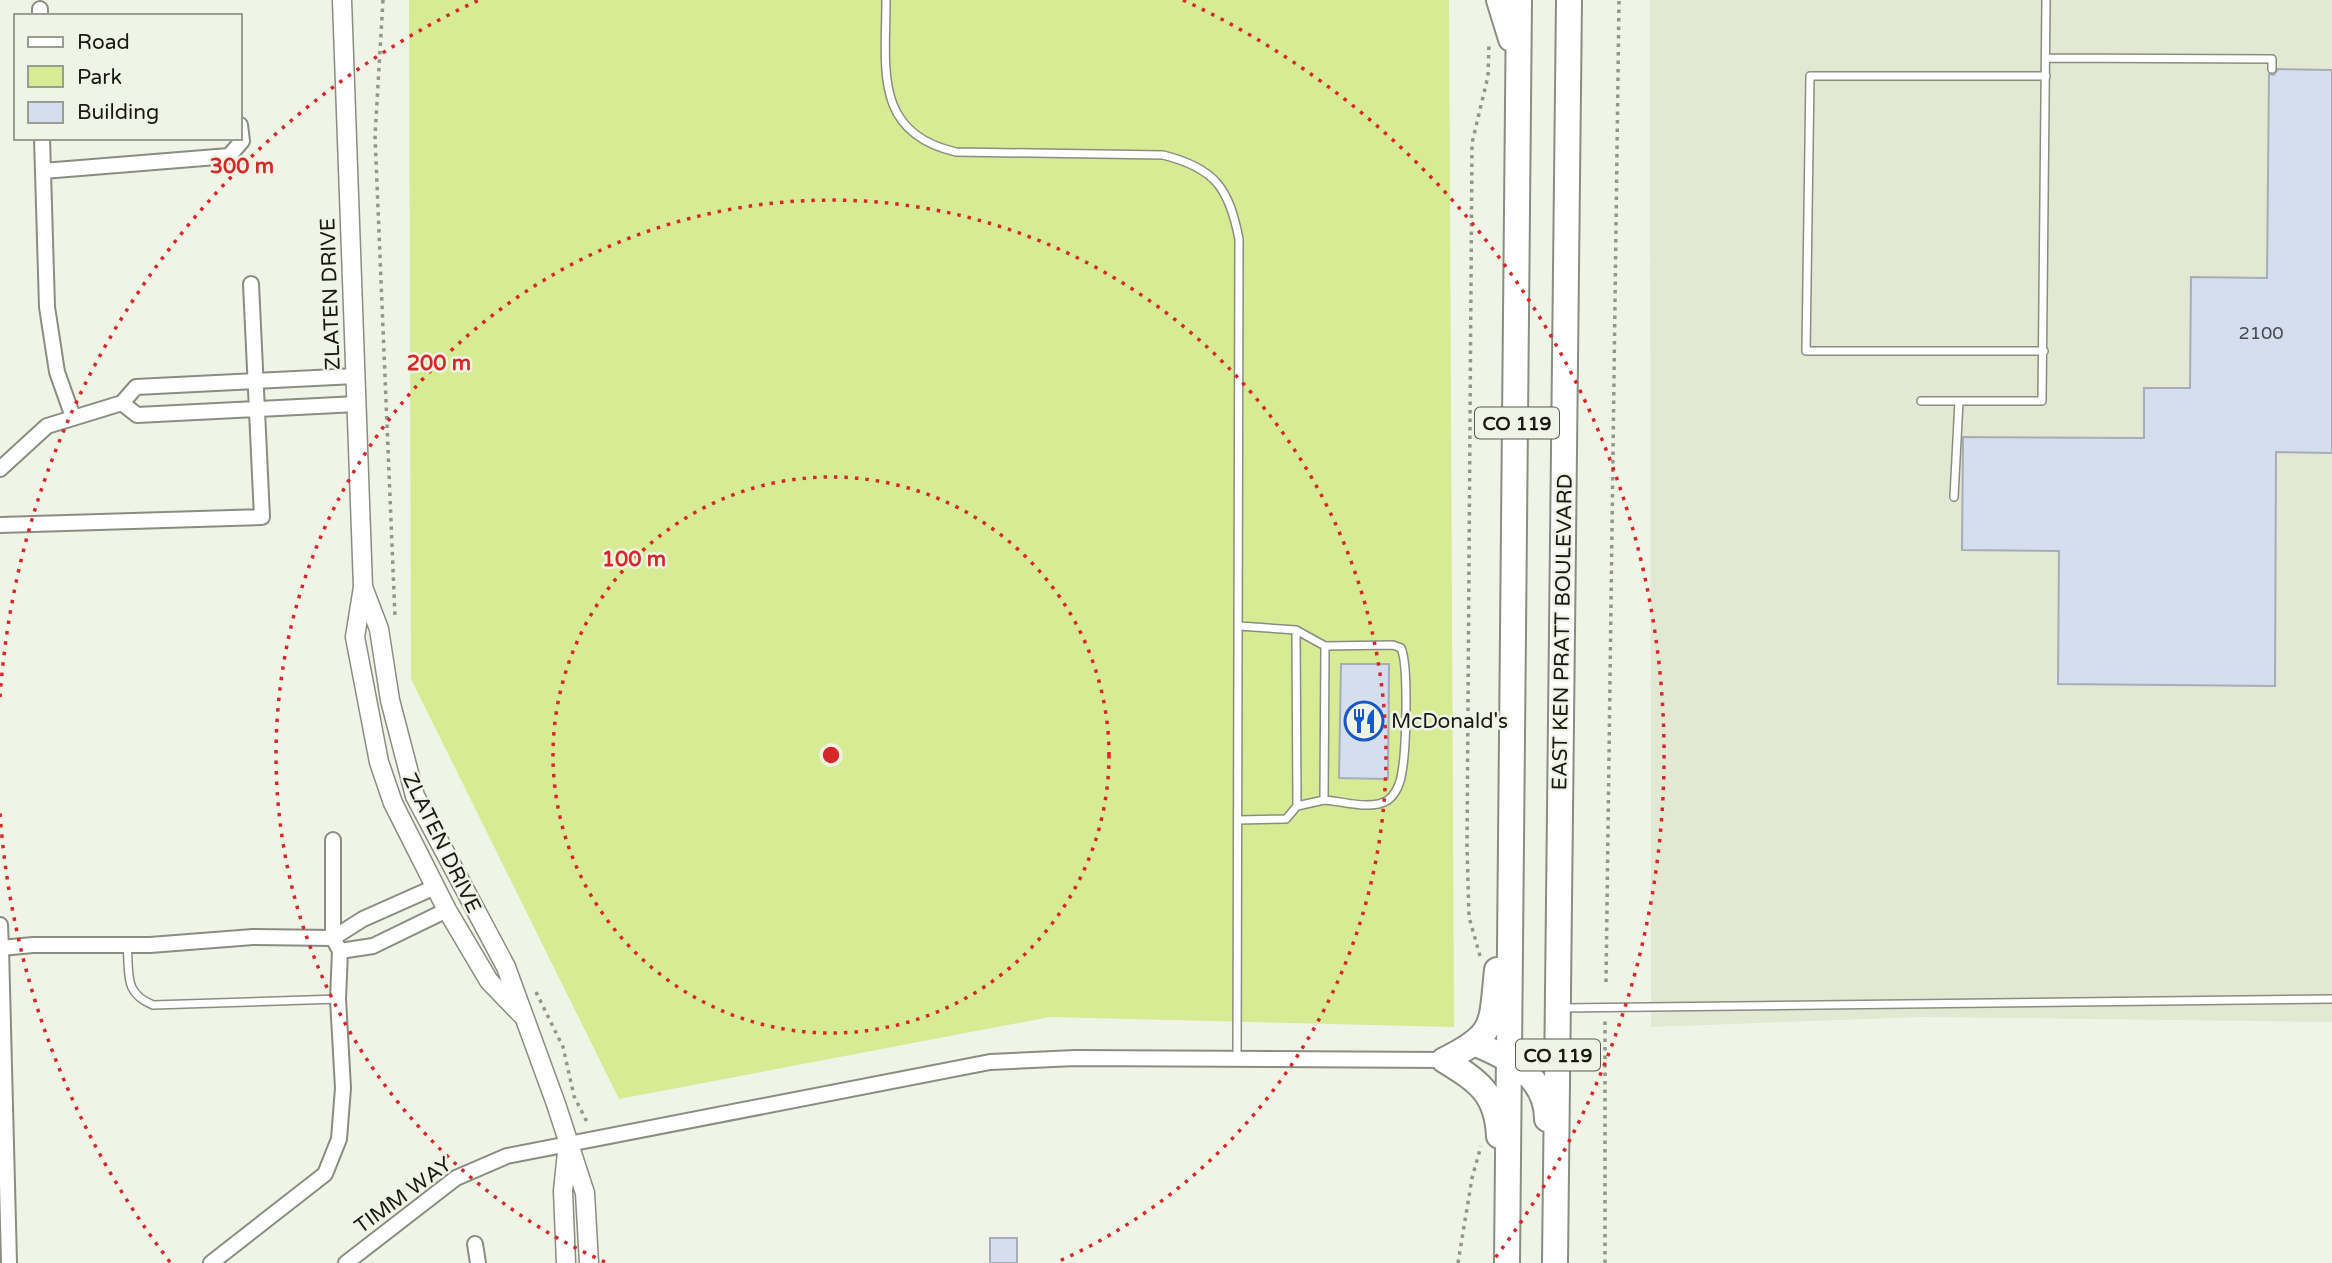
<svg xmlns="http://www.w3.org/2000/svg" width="2332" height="1263" viewBox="0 0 2332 1263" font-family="'Varela Round',sans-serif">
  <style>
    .built { fill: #e3e8d3 }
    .green { fill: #d7ea94 }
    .building { fill: #d4deef; stroke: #a6adb9; stroke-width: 2 }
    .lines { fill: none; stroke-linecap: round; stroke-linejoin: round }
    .service-casing { stroke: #8a8d81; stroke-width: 10 }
    .minor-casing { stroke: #8a8d81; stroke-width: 18 }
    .tertiary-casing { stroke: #8a8d81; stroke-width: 21 }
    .trunk-casing { stroke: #8a8d81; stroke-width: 28 }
    .path { stroke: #94968c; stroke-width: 3.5; stroke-dasharray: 3.5 5; stroke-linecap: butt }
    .service { stroke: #fff; stroke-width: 7 }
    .minor { stroke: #fff; stroke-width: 14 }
    .tertiary { stroke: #fff; stroke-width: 18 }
    .trunk { stroke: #fff; stroke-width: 24 }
    .ring { fill: none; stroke: #d62828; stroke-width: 3.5; stroke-dasharray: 3.5 7 }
    .labels { text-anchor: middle; stroke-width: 5; stroke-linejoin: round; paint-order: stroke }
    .number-label { font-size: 18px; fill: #484b4c }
    .shield { fill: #f0f4e6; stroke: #5a5b54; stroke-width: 2 }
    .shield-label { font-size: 19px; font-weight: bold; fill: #191a15 }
    .street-label { font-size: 21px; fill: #191a15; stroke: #f0f4e6 }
    .poi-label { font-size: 21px; fill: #191a15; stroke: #f0f4e6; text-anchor: start }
    .centre { fill: #d62828; stroke: #f0f4e6; stroke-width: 3.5 }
    .ring-label { font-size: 21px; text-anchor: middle; font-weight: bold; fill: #d62828; stroke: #f0f4e6; stroke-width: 5; stroke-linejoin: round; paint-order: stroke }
  </style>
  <rect width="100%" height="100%" fill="#f0f4e6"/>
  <path class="built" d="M1650,0H2332V1022L1923,1017L1651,1027Z"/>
  <path class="green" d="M409,0H1449L1454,1027L1050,1017L619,1099L411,679Z"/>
  <path class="building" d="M2278,69L2332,70V453L2276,452L2275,686L2058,684L2059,551L1962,550L1963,437L2144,438V388H2190L2191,277L2267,278L2269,74L2274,75Z
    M1341,664H1389L1388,779L1339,778Z
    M990,1238H1017V1263H990Z"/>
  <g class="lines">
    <defs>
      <path id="service" d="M886,0C886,69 873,133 956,152L1163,155C1215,168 1229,188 1239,239L1237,1058
        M2046,58L2272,59V69
        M2044,351H1806L1810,76H2046
        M1921,401H2042L2046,0
        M1954,497L1959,401
        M1296,630L1297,806
        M1324,800C1343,801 1371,811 1388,800C1396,794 1401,782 1402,772C1406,750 1409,665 1401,648L1393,645L1325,646
        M1238,820L1286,819L1297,806L1324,800L1325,646L1296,630L1239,626
        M127,946C130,974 123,993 153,1005L338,999
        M1563,1008L2332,999"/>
      <path id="minor" d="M40,9V16
        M42,138L47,307L57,372L73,417
        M43,171L229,156L242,141L240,125
        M122,403L137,415L357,404
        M0,469L47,426L122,403L136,387L356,376
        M0,525L262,517L251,284
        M0,925L1,948L33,945H150L253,937L333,938L363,919L435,887
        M1,948L9,1263
        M340,951L373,946L447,910
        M475,1244L478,1263
        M211,1263L325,1174L339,1139L343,1088L338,999L340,951L333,938V840
        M346,1263L456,1178L507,1156L990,1062L1075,1058L1444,1060"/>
      <path id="tertiary" d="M342,0L363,587L355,637L379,762L393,803L447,910L489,981L523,1016
        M363,587L379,629L390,700L415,796L506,967L556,1104L585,1193L589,1263
        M566,1263L563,1191L567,1152"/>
      <path id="trunk" d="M1499,0L1511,39
        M1476,1044C1510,1058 1547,1077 1547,1119
        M1444,1060C1497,1034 1491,1025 1497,970
        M1444,1060C1478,1081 1497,1093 1499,1136
        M1507,1263L1519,0
        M1555,1263L1569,0"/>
    </defs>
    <use href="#service" class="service-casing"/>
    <use href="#minor" class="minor-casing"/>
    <use href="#tertiary" class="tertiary-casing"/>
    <use href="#trunk" class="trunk-casing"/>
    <path class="path" d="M383,0L375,136L395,617
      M1480,956L1469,917L1467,847L1472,143L1488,76L1489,43
      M1606,982L1619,0
      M536,992L563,1047L574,1096L588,1124
      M1458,1263L1472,1178L1481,1146
      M1605,1263V1020"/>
    <use href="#service" class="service"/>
    <use href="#minor" class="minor"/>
    <use href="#tertiary" class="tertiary"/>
    <use href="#trunk" class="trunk"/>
  </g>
  <g class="ring">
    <circle cx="831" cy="755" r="278"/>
    <path d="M605 1262A555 555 0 1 1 1057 1262"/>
    <path d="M170 1262A833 833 0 0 1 0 813M0 697A833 833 0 0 1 479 0M1183 0A833 833 0 0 1 1492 1262"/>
  </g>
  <defs>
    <symbol id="restaurant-ring" viewBox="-11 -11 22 22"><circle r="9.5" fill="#f0f4e6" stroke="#1858c4" stroke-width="1.5"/><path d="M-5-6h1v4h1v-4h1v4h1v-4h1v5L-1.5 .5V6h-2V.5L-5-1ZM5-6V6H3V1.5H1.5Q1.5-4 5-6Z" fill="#1858c4"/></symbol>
  </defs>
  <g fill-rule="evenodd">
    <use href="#restaurant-ring" x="1342" y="699" width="44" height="44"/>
  </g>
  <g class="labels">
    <g class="number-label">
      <text x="2261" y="339">2100</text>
    </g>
    <g class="shield">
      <rect x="1475" y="407.5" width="84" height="31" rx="5"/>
      <rect x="1516" y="1039.5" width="84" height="31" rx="5"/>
    </g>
    <g class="shield-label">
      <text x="1517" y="430">CO 119</text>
      <text x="1558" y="1062">CO 119</text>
    </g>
    <g class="street-label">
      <text transform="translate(330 294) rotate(-92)" y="7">ZLATEN DRIVE</text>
      <text transform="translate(1562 632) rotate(-89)" y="7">EAST KEN PRATT BOULEVARD</text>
      <text transform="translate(442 843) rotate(64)" y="7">ZLATEN DRIVE</text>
      <text transform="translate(403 1195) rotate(-36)" y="7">TIMM WAY</text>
    </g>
    <g class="poi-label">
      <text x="1391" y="728">McDonald's</text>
    </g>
  </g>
  <circle cx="831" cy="755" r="10" class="centre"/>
  <g class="ring-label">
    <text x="242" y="173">300 m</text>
    <text x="439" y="370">200 m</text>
    <text x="634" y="566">100 m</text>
  </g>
  <rect x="14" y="14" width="228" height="126" fill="#f0f4e6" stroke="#9a9d92" stroke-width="2"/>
  <rect x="28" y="37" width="35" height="10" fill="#ffffff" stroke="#9a9d92" stroke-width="2"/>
  <text x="77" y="49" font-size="21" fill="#191a15">Road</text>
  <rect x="28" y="66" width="35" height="21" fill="#d7ea94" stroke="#9a9d92" stroke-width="2"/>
  <text x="77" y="84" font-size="21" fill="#191a15">Park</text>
  <rect x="28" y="102" width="35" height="21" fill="#d4deef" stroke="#9a9d92" stroke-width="2"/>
  <text x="77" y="119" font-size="21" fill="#191a15">Building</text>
</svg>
